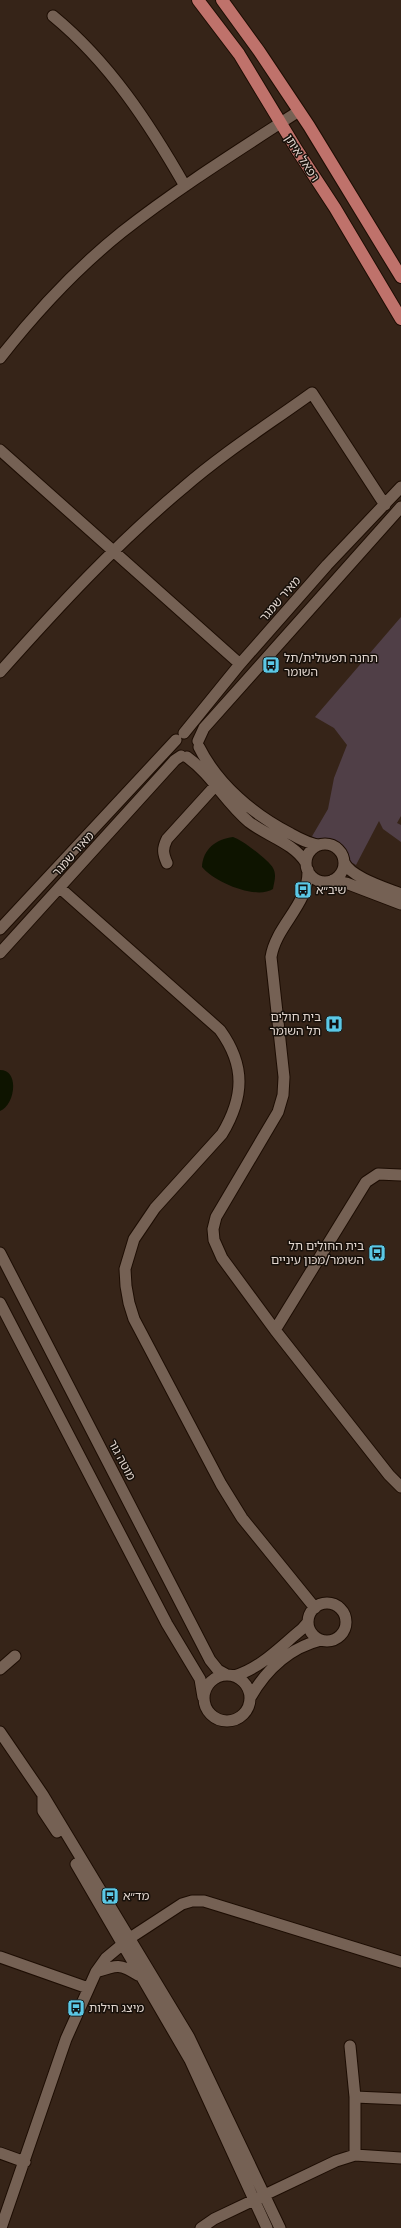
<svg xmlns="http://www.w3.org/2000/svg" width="401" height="2228" viewBox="0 0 401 2228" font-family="Figtree,'Noto Sans Hebrew',sans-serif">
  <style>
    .green { fill: #503f47 }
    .water { fill: #0e1400 }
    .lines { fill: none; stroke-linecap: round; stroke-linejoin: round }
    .minor-casing { stroke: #1d0d03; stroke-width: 13 }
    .major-casing { stroke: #1d0d03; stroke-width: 14 }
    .minor { stroke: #756154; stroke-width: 11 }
    .major { stroke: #bf726b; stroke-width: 12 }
    .labels { text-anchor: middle; stroke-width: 3; stroke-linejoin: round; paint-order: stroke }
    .street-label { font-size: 12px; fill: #e1d5ce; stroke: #17100a }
    .poi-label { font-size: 12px; fill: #e1d5ce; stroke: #17100a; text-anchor: start }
  </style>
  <rect width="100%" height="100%" fill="#362418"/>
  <path class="green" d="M401,617V816L397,823L401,825V842L383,829L379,821L356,865L311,838L328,809L334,778L347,745L334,728L315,717Z"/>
  <path class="water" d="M233,837C241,839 270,861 273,868C277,875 274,882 273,889C256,900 214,882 202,867C203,849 216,839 233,837Z
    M0,1070C20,1070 15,1105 0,1111Z"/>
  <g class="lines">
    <defs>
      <path id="minor" d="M53,16C109,62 149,123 185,186
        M0,358C36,312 77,268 122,232C178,188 239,150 299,111
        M0,450L240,664
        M0,672C58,607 116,544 183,488C223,453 269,424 312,393L385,505
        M184,733L240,664L327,565L401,487
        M198,741L204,728L401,507
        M199,747C218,785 254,815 291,834C300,839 309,844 319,845
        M187,757C212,775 225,802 249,822C267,836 294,843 306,863
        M306 863a19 19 0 1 1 38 0a19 19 0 1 1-38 0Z
        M344,862C350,877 386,888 401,894
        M167,863C163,854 162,849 167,839L216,785
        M308,870C309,905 276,925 271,957L284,1077L283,1095L278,1112L216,1217L213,1229L214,1240L222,1258L275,1330L389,1475L401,1487
        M333,880L346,883L401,904
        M60,888L220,1030C246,1066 244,1097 222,1134L155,1208L134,1239L125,1269L126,1286L129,1303L134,1319L221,1484L242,1518L315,1608
        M0,929L176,740
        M0,953L175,760L181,756
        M0,1253L210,1660L218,1670L227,1675
        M0,1303L167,1624L200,1679L203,1697
        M275,1330L366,1182L378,1174L401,1175
        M308 1622a19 19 0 1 1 38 0a19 19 0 1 1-38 0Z
        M0,1669L15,1656
        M204 1698a23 23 0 1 1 46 0a23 23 0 1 1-46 0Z
        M234,1676C260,1669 281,1646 302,1629L308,1622
        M250,1698C266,1670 289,1648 321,1640
        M0,1732L43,1795L189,2037L280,2228
        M43,1797V1811L57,1832
        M76,1864L190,2060L267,2228
        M0,1957L88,1988
        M96,1972C116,1965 120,1963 138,1975
        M350,2046L355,2097V2155
        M355,2097L401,2099
        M0,2153L25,2162
        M1,2228L66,2039L96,1972L106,1958L130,1938L182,1904L192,1901H204L401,1962
        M201,2228L214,2219L336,2161L355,2155L401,2158"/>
      <path id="major" d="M198,0L239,54L297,150L335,208L401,319
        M222,0L259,51L309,126L401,277"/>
    </defs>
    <use href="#minor" class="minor-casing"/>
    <use href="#major" class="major-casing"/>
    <use href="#minor" class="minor"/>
    <use href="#major" class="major"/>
  </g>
  <defs>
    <symbol id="bus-square" viewBox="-11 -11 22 22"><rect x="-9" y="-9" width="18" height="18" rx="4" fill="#5bc8e6" stroke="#17100a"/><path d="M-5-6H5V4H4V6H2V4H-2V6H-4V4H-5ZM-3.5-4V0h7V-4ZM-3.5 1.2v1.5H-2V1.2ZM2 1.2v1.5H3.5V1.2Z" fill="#111"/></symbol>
    <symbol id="hospital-square" viewBox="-11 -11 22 22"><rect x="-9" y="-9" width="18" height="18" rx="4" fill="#5bc8e6" stroke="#17100a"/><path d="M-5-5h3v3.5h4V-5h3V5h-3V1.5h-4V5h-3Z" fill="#111"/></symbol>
  </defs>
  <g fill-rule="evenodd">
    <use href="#bus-square" x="261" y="655" width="20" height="20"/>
    <use href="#bus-square" x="293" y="880" width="20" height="20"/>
    <use href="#hospital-square" x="324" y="1014" width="20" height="20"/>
    <use href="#bus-square" x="367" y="1243" width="20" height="20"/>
    <use href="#bus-square" x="100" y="1886" width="20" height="20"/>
    <use href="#bus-square" x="66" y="1998" width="20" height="20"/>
  </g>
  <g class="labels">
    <g class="street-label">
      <text transform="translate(302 158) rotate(57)" y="4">רפאל איתן</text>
      <text transform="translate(280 599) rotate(-49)" y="4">מאיר שמגר</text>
      <text transform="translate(73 854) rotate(-48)" y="4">מאיר שמגר</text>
      <text transform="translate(122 1460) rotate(62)" y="4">מוטה גור</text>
    </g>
    <g class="poi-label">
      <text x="284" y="662">תחנה תפעולית/תל<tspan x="284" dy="14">השומר</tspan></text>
      <text x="316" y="894">שיב״א</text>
      <text x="321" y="1021" text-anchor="end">בית חולים<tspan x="321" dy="14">תל השומר</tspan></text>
      <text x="364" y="1250" text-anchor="end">בית החולים תל<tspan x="364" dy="14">השומר/מכון עיניים</tspan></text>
      <text x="123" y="1900">מד״א</text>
      <text x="89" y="2012">מיצג חילות</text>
    </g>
  </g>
</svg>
